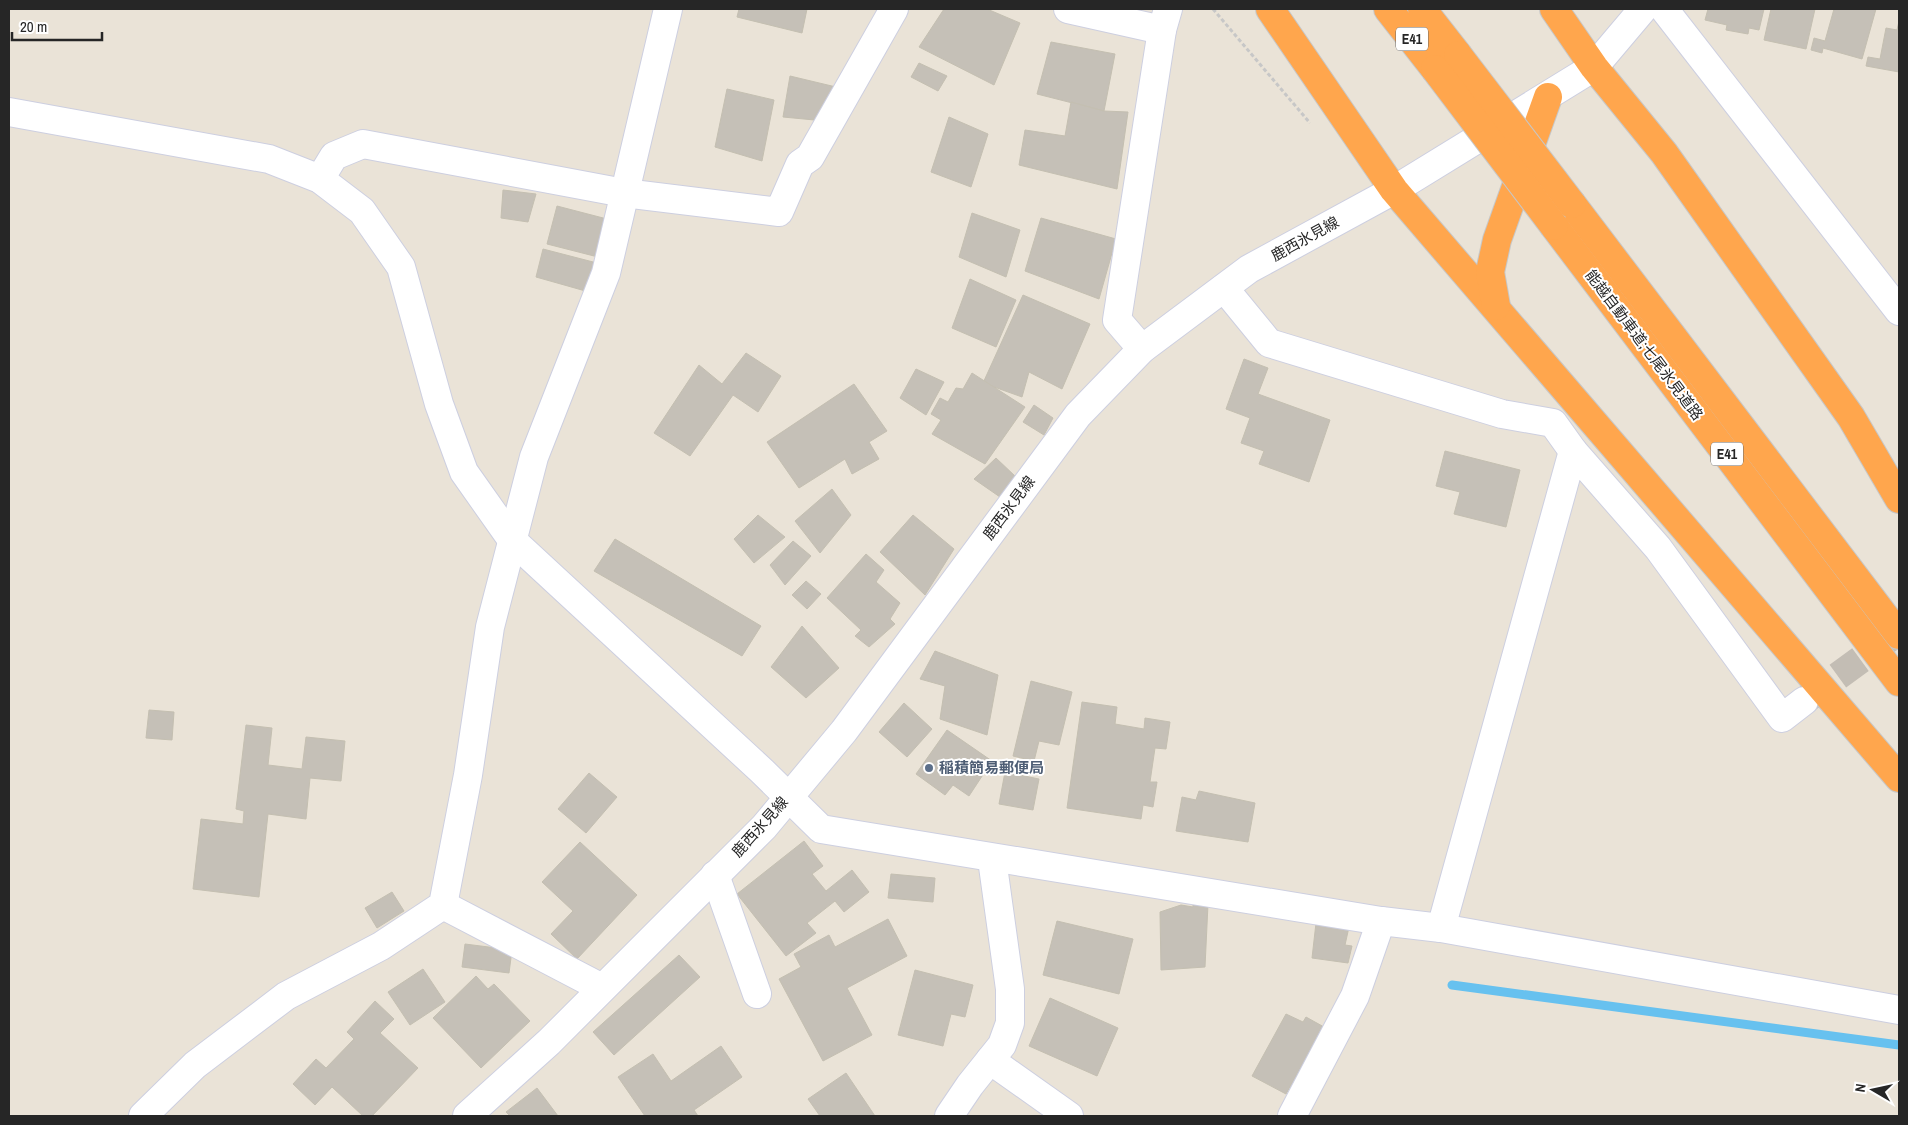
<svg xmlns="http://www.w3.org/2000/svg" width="1908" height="1125" viewBox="0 0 1908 1125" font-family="'Archivo Narrow','Noto Sans JP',sans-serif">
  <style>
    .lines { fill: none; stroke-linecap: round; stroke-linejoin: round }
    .stream { stroke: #67c1ef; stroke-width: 9 }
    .building { fill: #c5c0b7; stroke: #c4bfb1 }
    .street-tunnel { stroke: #c3bdb4; stroke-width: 28; stroke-dasharray: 28 14; stroke-linecap: butt }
    .street-casing { stroke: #cdcfe0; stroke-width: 30 }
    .secondary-casing { stroke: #cdcfe0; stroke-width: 30 }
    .highway-casing { stroke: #c7c7c7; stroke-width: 30 }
    .path { stroke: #c7c7c7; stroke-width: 3; stroke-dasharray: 4 2.5; stroke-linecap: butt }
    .street { stroke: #fff; stroke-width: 28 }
    .secondary { stroke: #fff; stroke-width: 28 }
    .highway { stroke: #ffa64d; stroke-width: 28 }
    .highway-bridge-casing { stroke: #c7c7c7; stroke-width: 30; stroke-linecap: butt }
    .highway-bridge { stroke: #ffa64d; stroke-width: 28 }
    .service-dot { fill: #5c6f8a; stroke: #fff; stroke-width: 2 }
    .labels { text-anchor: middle; stroke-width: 4; stroke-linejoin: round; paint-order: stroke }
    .shield { fill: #fff; stroke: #676767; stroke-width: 1 }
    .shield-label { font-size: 14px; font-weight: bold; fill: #262626 }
    .street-label { font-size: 15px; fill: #262626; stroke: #fff }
    .service-label { font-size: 15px; font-weight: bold; fill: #4e5e75; stroke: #fff; text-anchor: start }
  </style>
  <rect width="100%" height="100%" fill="#eae3d7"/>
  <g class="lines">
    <path class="stream" d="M1452,985l447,60"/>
  </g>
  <g class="building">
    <path d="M739,9h68l-5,24 -65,-16z"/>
    <path d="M944,9h43l33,14 -26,62 -75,-38z"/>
    <path d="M1708,9h56l-5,21 -10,-2 -1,6 -22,-4 1,-5 -22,-5z"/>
    <path d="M1771,9h44l-9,40 -42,-9z"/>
    <path d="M1834,9h42l-14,50 -39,-11 -1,5 -11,-3 3,-12 11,3z"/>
    <path d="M1899,21v51l-33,-6 2,-9 12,2 6,-31 11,2z"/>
    <path d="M1051,42l64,12 -11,57 -67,-17z"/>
    <path d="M919,63l28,13 -9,15 -27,-14z"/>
    <path d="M790,76l46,11 -11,34 -42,-4z"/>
    <path d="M727,89l47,11 -12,61 -47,-14z"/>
    <path d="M1071,102l33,9 24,1 -11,77 -98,-24 6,-35 40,6z"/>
    <path d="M949,117l39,17 -17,53 -40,-15z"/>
    <path d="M503,190l33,4 -8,28 -27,-4z"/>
    <path d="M557,206l50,13 -9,38 -51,-13z"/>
    <path d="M972,213l48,17 -14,47 -47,-20z"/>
    <path d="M1041,218l75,21 -17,60 -74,-28z"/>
    <path d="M543,249l54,14 -8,29 -53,-15z"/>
    <path d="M970,279l46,21 -20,47 -44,-19z"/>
    <path d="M1023,295l67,29 -28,65 -33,-17 -7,25 -39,-14z"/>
    <path d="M746,353l35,23 -23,36 -25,-17 -43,61 -36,-23 45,-68 23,19z"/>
    <path d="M1244,359l24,9 -10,26 72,26 -21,62 -50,-18 5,-13 -23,-8 9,-25 -24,-9z"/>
    <path d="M916,369l28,13 -18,33 -26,-17z"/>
    <path d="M972,373l53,34 -40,57 -53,-30 9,-14 -10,-6 9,-16 8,4 8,-14 7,1z"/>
    <path d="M854,384l33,47 -18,11 10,17 -27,15 -7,-15 -46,29 -32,-46z"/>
    <path d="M1034,405l19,13 -9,17 -21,-13z"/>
    <path d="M1445,451l75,19 -14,57 -52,-13 6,-22 -24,-6z"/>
    <path d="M996,458l20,19 -16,20 -26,-18z"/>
    <path d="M832,489l19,26 -31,38 -25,-32z"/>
    <path d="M758,515l27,22 -31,26 -20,-24z"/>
    <path d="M913,515l41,34 -29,46 -45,-43z"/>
    <path d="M615,539l146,87 -19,30 -148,-85z"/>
    <path d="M793,541l18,15 -26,29 -15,-20z"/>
    <path d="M866,554l18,16 -8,12 24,21 -10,16 5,5 -26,23 -14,-11 6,-6 -34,-32z"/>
    <path d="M806,581l15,13 -14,15 -15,-14z"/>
    <path d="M802,626l37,42 -33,30 -35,-31z"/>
    <path d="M935,651l63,24 -11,60 -47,-16 5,-33 -25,-7z"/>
    <path d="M1031,681l41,11 -13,53 -20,-4 -5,20 -21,-5z"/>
    <path d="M1082,702l35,5 -2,17 29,5 1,-11 25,4 -4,27 -11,-1 -5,34h7l-4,25 -10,-2 -2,14 -74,-11z"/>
    <path d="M904,703l28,26 -25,28 -28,-25z"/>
    <path d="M149,710l25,2 -2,28 -26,-2z"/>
    <path d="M246,725l26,3 -4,37 34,4 4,-32 39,4 -4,40 -31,-3 -4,41 -38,-5 -9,83 -66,-8 8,-70 42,5 1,-13 -8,-2z"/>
    <path d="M947,730l45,31 -23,35 -16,-11 -8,10 -29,-21z"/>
    <path d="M1005,772l34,7 -6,31 -34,-6z"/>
    <path d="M589,773l28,24 -31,36 -28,-24z"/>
    <path d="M1199,791l56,12 -7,39 -72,-11 6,-34 14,3z"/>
    <path d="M804,841l19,25 -11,8 14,17 26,-21 17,22 -25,20 -9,-11 -28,22 9,10 -30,23 -49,-62z"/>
    <path d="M580,842l57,53 -60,64 -26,-25 22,-23 -31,-29z"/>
    <path d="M891,874l44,4 -2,24 -45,-4z"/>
    <path d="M392,892l12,19 -27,17 -12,-20z"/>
    <path d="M1193,901l15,3 -3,63 -44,3 -1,-58 21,-7 12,2z"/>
    <path d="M888,919l19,37 -60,32 25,47 -49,26 -44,-82 22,-12 -7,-13 35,-19 6,12z"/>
    <path d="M1057,921l76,18 -14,55 -76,-19z"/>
    <path d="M1316,923l33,4 -4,18 7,1 -4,17 -36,-5z"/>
    <path d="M465,944l47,6 -3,23 -47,-6z"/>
    <path d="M679,955l21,22 -86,78 -21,-23z"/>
    <path d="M423,969l22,33 -35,23 -22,-33z"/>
    <path d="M915,970l58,15 -8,32 -14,-3 -8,32 -45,-11z"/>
    <path d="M476,976l12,13 6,-5 36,37 -49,47 -48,-50z"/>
    <path d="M1050,998l68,30 -21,48 -68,-30z"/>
    <path d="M375,1001l19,18 -14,14 38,35 -46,48h-9l-31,-29 -17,18 -22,-21 23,-25 10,9 28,-29 -7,-7z"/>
    <path d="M1286,1014l17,8 3,-5 18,10 -38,67 -34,-18z"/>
    <path d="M721,1046l21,31 -48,33 4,6h-53l-27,-39 35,-23 18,27z"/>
    <path d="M846,1073l29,43h-55l-12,-17z"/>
    <path d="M537,1088l21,28h-48l-4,-4z"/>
  </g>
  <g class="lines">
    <path class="street-tunnel" d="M1804,701l90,-66"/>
    <g class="street-casing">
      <g id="street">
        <path d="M1068,9l94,21"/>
        <path d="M1664,9l235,302"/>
        <path d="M320,179l14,-23 29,-12 261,49 155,19 21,-48 10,-7 84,-148"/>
        <path d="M1224,288l45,55 233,71 51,9 20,28"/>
        <path d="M1142,349l-25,-29 45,-290 6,-21"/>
        <path d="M715,875l42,119"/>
        <path d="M443,905l159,83"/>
        <path d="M1441,928l132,-477 85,97 124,170 22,-17"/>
        <path d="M990,1060l79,56"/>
        <path d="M143,1116l52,-51 91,-69 95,-50 62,-41 25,-130 22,-148 44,-170 72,-184 62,-264"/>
        <path d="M949,1116l21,-31 32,-40 8,-22v-34l-18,-130"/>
        <path d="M1292,1116l63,-120 26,-75"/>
      </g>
    </g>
    <g class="secondary-casing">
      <g id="secondary">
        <path d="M9,112l260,47 51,20 42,32 39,56 38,137 25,68 48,68 250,231 59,58 560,92 60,7 458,82"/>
        <path d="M467,1116l82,-74 215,-215 80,-96 234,-316 64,-66 107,-80 145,-79 200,-123 49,-58"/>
      </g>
    </g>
    <g class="highway-casing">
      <g id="highway">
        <path d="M1270,9l124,181 505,588"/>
        <path d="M1388,9l47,60"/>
        <path d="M1422,9l36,46"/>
        <path d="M1554,9l40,58 70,86 187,264 48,82"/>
        <path d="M1572,204l327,431"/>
        <path d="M1554,226l345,456"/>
        <path d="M1496,306l-6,-34 7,-32 51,-143"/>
      </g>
    </g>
    <path class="path" d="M1213,9l97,114"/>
    <use href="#street" class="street"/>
    <use href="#secondary" class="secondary"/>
    <use href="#highway" class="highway"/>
    <g class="highway-bridge-casing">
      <g id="highway-bridge">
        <path d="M1458,55l114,149"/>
        <path d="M1435,69l119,157"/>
      </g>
    </g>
    <use href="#highway-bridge" class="highway-bridge"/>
  </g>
  <circle class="service-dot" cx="929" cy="768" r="5"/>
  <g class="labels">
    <g class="shield">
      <rect x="1396" y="27.5" width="32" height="23" rx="4"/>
      <rect x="1711" y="442.5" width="32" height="23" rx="4"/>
    </g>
    <g class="shield-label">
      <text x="1412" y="44">E41</text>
      <text x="1727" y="459">E41</text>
    </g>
    <g class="street-label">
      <text transform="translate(1305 239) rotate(-29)" y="5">鹿西氷見線</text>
      <text transform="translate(1644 345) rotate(53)" y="5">能越自動車道;七尾氷見道路</text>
      <text transform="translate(1009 508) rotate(-53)" y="5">鹿西氷見線</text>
      <text transform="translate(760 827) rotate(-48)" y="5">鹿西氷見線</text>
    </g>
    <g class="service-label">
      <text x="939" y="773">稲積簡易郵便局</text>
    </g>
  </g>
  <rect width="1908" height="1125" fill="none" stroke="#262626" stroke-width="20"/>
  <g transform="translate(1873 1090) rotate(279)" stroke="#ffffff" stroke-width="4" paint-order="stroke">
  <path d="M0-4L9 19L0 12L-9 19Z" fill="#262626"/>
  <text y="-8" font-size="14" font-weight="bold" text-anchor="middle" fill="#262626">N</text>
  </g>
  <path d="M12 32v8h90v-8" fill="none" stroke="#262626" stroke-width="2.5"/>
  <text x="20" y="32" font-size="15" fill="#262626" stroke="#ffffff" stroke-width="4" paint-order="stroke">20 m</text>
</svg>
